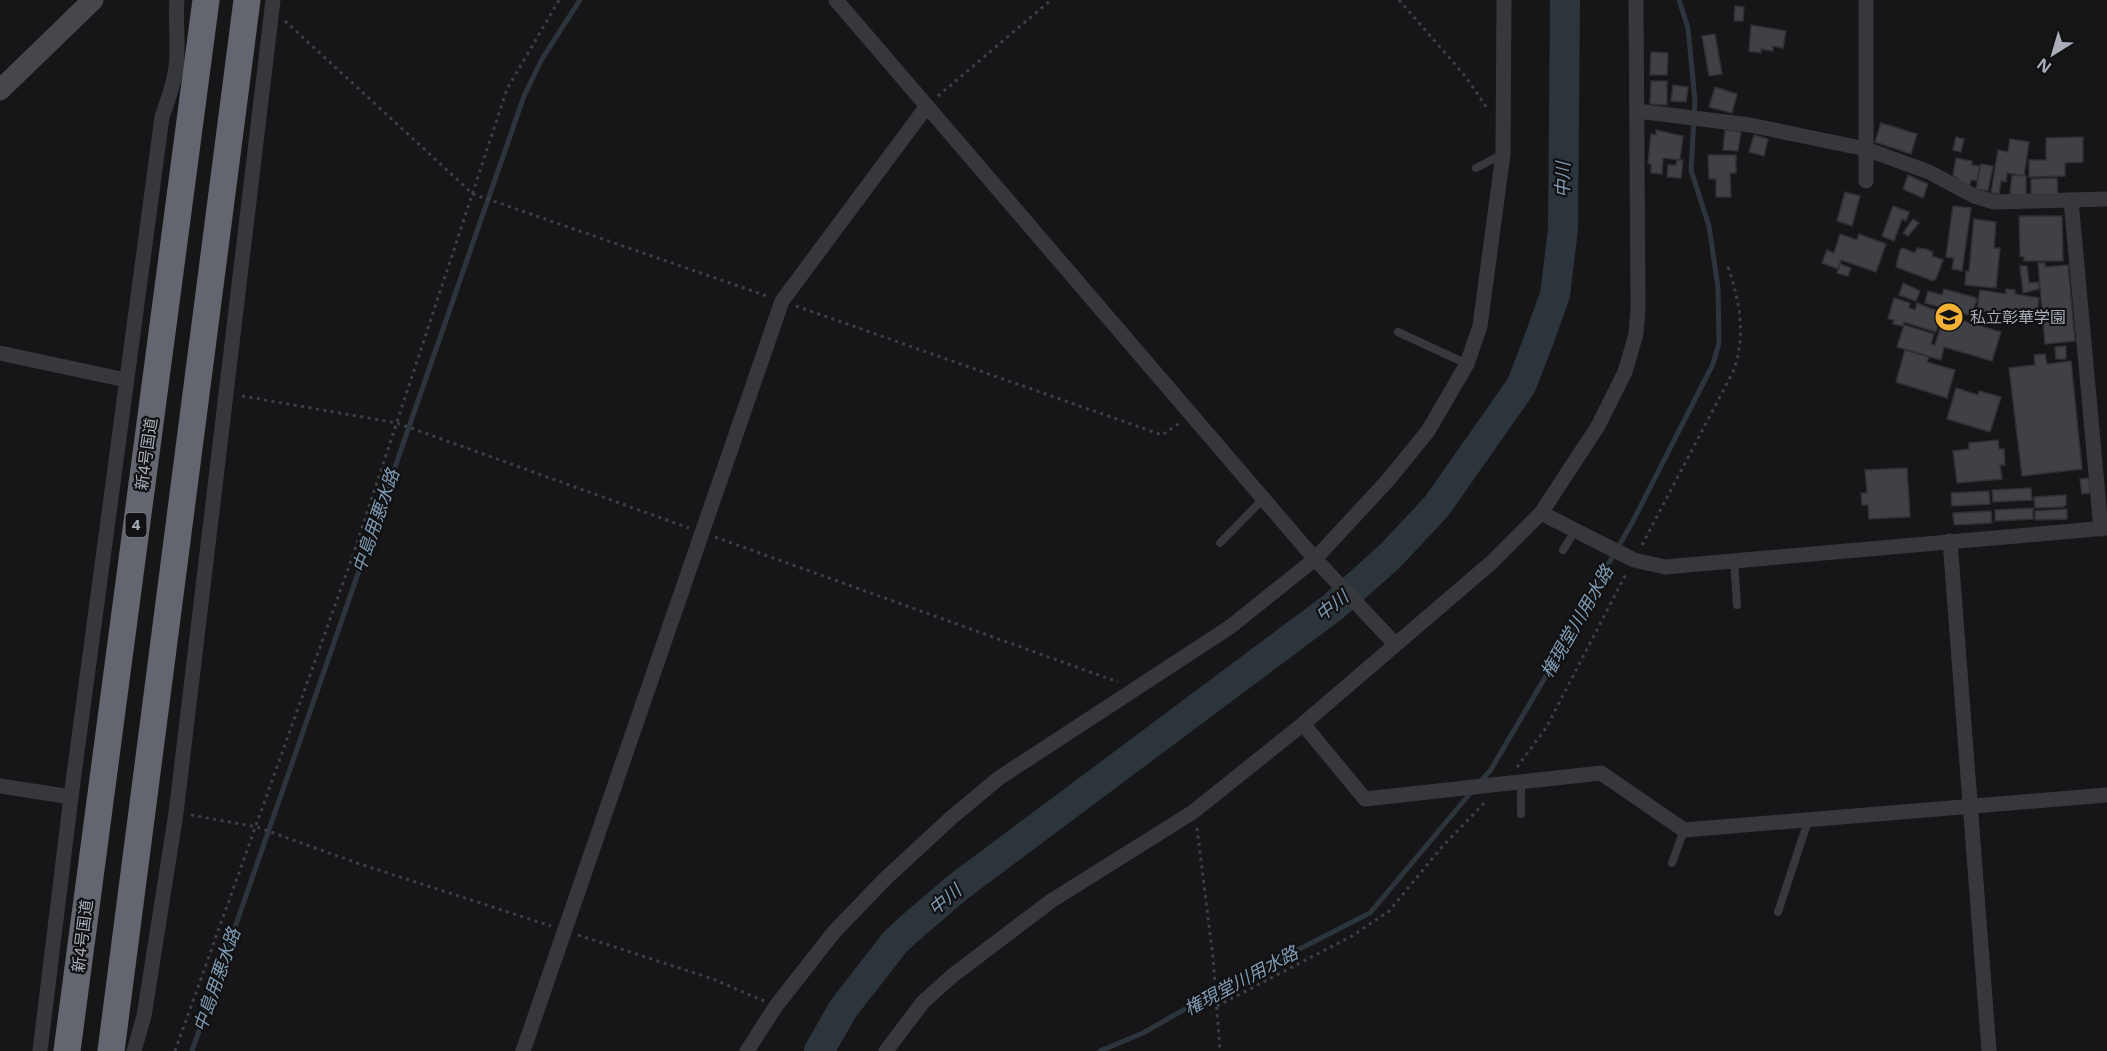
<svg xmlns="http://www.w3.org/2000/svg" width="2107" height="1051" viewBox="0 0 2107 1051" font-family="'Noto Sans','Noto Sans JP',sans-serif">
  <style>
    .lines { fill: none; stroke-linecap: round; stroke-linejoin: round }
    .stream { stroke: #2c353c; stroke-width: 5 }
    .river { stroke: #2c353c; stroke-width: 30 }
    .building { fill: #404145; stroke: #303034; stroke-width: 1.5 }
    .path { stroke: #3d3f44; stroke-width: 3; stroke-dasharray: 3 4.5; stroke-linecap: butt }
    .lane { stroke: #37383d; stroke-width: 8 }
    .street { stroke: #37383d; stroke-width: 15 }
    .secondary { stroke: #45474d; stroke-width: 21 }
    .highway { stroke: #63666e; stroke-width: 27 }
    .labels { text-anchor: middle; stroke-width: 4.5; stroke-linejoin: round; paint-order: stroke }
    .shield { fill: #111113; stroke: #7b7e86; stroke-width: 1.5 }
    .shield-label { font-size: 15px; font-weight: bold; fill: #a8adb8 }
    .poi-label { font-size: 16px; fill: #a8adb8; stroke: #111113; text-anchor: start }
    .street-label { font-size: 16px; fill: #a8adb8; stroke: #111113 }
    .water-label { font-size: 18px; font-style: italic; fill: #7f9bb3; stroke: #111113 }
  </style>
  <rect width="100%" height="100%" fill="#161618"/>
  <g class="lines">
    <g class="stream">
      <path d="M1479,783l11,-12 106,-180 -1,-4 37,-64 81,-159 6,-21 -1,-55 -9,-62 -18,-56 4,-69 -7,-73 -9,-28"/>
      <path d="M192,1051l332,-955 18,-37 38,-59"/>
      <path d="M1100,1051l43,-18 72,-41 155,-79 103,-123"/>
    </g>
    <path class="river" d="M819,1051l24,-42 52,-67 14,-13 49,-42 375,-280 57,-51 46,-49 85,-121 17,-44 17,-47 8,-66 2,-229"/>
  </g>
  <g class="building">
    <path d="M1735,6l9,1 -1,14h-9z"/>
    <path d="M1751,25l35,6 -3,17 -10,-2v5l-12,-2v4l-12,-2z"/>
    <path d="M1715,34l7,40 -13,2 -7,-40z"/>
    <path d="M1651,52l17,1 -1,22h-17z"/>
    <path d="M1651,81h16v24l-17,-1z"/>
    <path d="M1673,85l15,2 -2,15 -15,-1z"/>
    <path d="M1715,87l22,7 -5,19 -23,-6z"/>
    <path d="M1881,123l36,11 -6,20 -36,-12z"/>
    <path d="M1656,130l27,6 -3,24 -17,-2 -1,16 -11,-1v-9h-3l3,-30 5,1z"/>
    <path d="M1725,130l16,2 -3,19 -15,-1z"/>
    <path d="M1754,135l14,4 -4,17 -15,-4z"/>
    <path d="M1956,137l8,2 -3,13 -8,-2z"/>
    <path d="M2083,137v25l-18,1v13l-36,1v-17h17v-22z"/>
    <path d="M2010,139l19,3 -5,34 -17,-3 -1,9 -5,-1 -2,13 -8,-1 7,-43 10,2z"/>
    <path d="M1708,155h28v18h-6l1,24h-15v-18h-7z"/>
    <path d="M1956,158l16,3v4l8,1 -3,15 -6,-1 -1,5 -5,-1 -12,-9z"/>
    <path d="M1677,160h6l-2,18 -14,-1 1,-12h8z"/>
    <path d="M1981,164l12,2 -5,25 -12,-2z"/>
    <path d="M1908,175l20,9 -5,14 -20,-9z"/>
    <path d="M2012,175l14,1v20l-16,-2z"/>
    <path d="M2057,178l1,17h-27v-16z"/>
    <path d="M1845,192l15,4 -8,30 -15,-5z"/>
    <path d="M1893,206l16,6 -3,9 -4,-2 -8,22 -12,-5z"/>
    <path d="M1953,206l18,2 -9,63 -10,-2 2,-11 -8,-1z"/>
    <path d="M2019,216h43l1,45h-39v-4l-4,-1z"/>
    <path d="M1913,219l6,4 -11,13 -5,-3z"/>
    <path d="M1974,219l22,3 -2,26h6l-4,40 -31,-3 1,-14h3z"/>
    <path d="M1840,234l17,6 2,-6 27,10 -10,28 -35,-12 -3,9 -16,-6 5,-13 7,3z"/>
    <path d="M1903,248l12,5 2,-5 9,1 7,3 -1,4 11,4 -7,19 -3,2 -37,-14 4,-17z"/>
    <path d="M2038,263h7v4l23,-2 7,76 -30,3z"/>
    <path d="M1840,264l11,4 -3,8 -11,-3z"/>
    <path d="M2020,266h7l2,17 10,-1v7l-16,4z"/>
    <path d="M1903,283l17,8 -4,10 -17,-6z"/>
    <path d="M1944,289l33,9 -5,18 -47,-13 3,-12 14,4z"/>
    <path d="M2006,289l9,1v4l24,4 -2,19 -22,-3v3l-38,-7 3,-20 26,4z"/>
    <path d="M1894,298l16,5 -1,5 6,2 2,-7 21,8 -1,4 4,2 -5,15 -32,-10 -1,4 -10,-2 1,-4 -6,-1z"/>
    <path d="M1944,315l57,17 -9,29 -48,-14 -3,13 -44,-13 7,-22 30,9 -3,10 4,1z"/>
    <path d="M2066,346v13h-10l-1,-12z"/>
    <path d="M1905,350l24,7 -2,5 28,8 -8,28 -51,-16z"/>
    <path d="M2045,354l2,10 24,-3 11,108 -60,7 -13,-108 26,-3 -1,-10z"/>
    <path d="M1956,388l22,7 1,-4 22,6 -11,35 -43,-13z"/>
    <path d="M1998,440l1,9h5l1,16h-5l2,14 -45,4 -4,-32 16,-2v-6z"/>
    <path d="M1907,468l3,49 -41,2 -1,-14h-6l-1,-12h6l-2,-23z"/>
    <path d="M2089,478l1,15 -8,1 -2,-15z"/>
    <path d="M2031,488l1,12 -39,2 -1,-12z"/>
    <path d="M1989,491l1,13 -38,2 -1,-13z"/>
    <path d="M2066,495v10l-3,2 -28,1 -1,-11z"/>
    <path d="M2033,508v11l-38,2v-11z"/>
    <path d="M2067,509v10l-32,1v-9z"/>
    <path d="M1991,511l1,12 -38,2 -1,-12z"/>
  </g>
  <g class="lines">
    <g class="path">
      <path d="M1399,0l67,77 21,31"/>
      <path d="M285,21l188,173 294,102"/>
      <path d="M938,96l113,-96"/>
      <path d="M796,306l366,129 18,-12"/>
      <path d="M242,396l155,27 292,105"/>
      <path d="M715,537l403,145"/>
      <path d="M1642,545l92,-175c12,-37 6,-67 -6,-103"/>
      <path d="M1517,767l29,-39 81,-156"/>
      <path d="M191,815l66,12 100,36 194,63"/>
      <path d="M1197,828l16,130 7,93"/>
      <path d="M578,935l135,44 51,22"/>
      <path d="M1217,1006l135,-70 37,-25 53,-64 44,-46"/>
      <path d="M175,1051l177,-493 155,-469 52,-89"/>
    </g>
    <g class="lane">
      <path d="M1476,168l27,-14"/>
      <path d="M1398,332l69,32"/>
      <path d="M1220,543l43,-44"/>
      <path d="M1563,550l12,-19"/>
      <path d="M1734,561l3,44"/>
      <path d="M1521,814v-32"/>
      <path d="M1672,863l12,-33"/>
      <path d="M1778,912l30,-91"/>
    </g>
    <g class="street">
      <path d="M836,0l479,559 80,85"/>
      <path d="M1866,0v181"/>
      <path d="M1637,111l113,14 116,24 63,23 45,24 20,6 113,-3"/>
      <path d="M2071,200l30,329"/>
      <path d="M0,353l126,27"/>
      <path d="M1541,513l93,47 31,7 442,-39"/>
      <path d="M1950,541l39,510"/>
      <path d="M1303,724l62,75 236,-26 83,57 423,-35"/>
      <path d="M0,786l71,11"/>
      <path d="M40,1051l31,-254 91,-680c6,-17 12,-33 14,-50 3,-23 -1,-45 1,-67"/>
      <path d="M134,1051l10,-35 32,-203 97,-813"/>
      <path d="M523,1051l259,-750 145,-195"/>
      <path d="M747,1051l29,-45 58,-74 52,-54 65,-60 48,-40 231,-151 85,-68 74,-80 39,-48 39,-67 13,-38 23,-172 1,-154"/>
      <path d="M886,1051l37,-49 29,-26 99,-75 142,-89 110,-88 189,-162 49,-49 57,-87 27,-54 11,-38 2,-26 -2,-308"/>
    </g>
    <path class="secondary" d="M0,90l93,-90"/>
    <g class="highway">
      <path d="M67,1051l139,-1051"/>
      <path d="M111,1051l136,-1051"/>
    </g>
  </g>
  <defs>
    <g id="school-disc" transform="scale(1.5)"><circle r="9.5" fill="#f2b134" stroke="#111113"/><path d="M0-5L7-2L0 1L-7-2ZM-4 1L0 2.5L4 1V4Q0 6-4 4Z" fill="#111"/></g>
  </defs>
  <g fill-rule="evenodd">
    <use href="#school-disc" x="1949" y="317"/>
  </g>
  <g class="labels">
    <rect class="shield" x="125.5" y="513" width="21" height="24" rx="4.5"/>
    <g class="shield-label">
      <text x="136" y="530">4</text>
    </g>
    <g class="poi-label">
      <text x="1970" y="323">私立彰華学園</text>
    </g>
    <g class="street-label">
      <text transform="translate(146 454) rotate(-82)" y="6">新4号国道</text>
      <text transform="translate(82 936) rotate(-83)" y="6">新4号国道</text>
    </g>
    <g class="water-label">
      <text transform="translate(1563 180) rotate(-89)" y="6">中川</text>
      <text transform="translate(376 521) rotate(-71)" y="6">中島用悪水路</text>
      <text transform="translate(1332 606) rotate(-39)" y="6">中川</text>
      <text transform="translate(1577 622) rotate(-60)" y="6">権現堂川用水路</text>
      <text transform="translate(945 900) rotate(-40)" y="6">中川</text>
      <text transform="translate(217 980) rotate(-71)" y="6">中島用悪水路</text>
      <text transform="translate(1241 981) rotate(-28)" y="6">権現堂川用水路</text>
    </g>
  </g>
  <g transform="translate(2053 54) rotate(217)" stroke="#111113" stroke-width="4.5" paint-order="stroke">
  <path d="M0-4.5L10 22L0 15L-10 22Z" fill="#a8adb8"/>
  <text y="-9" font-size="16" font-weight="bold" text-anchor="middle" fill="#a8adb8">N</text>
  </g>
</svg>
